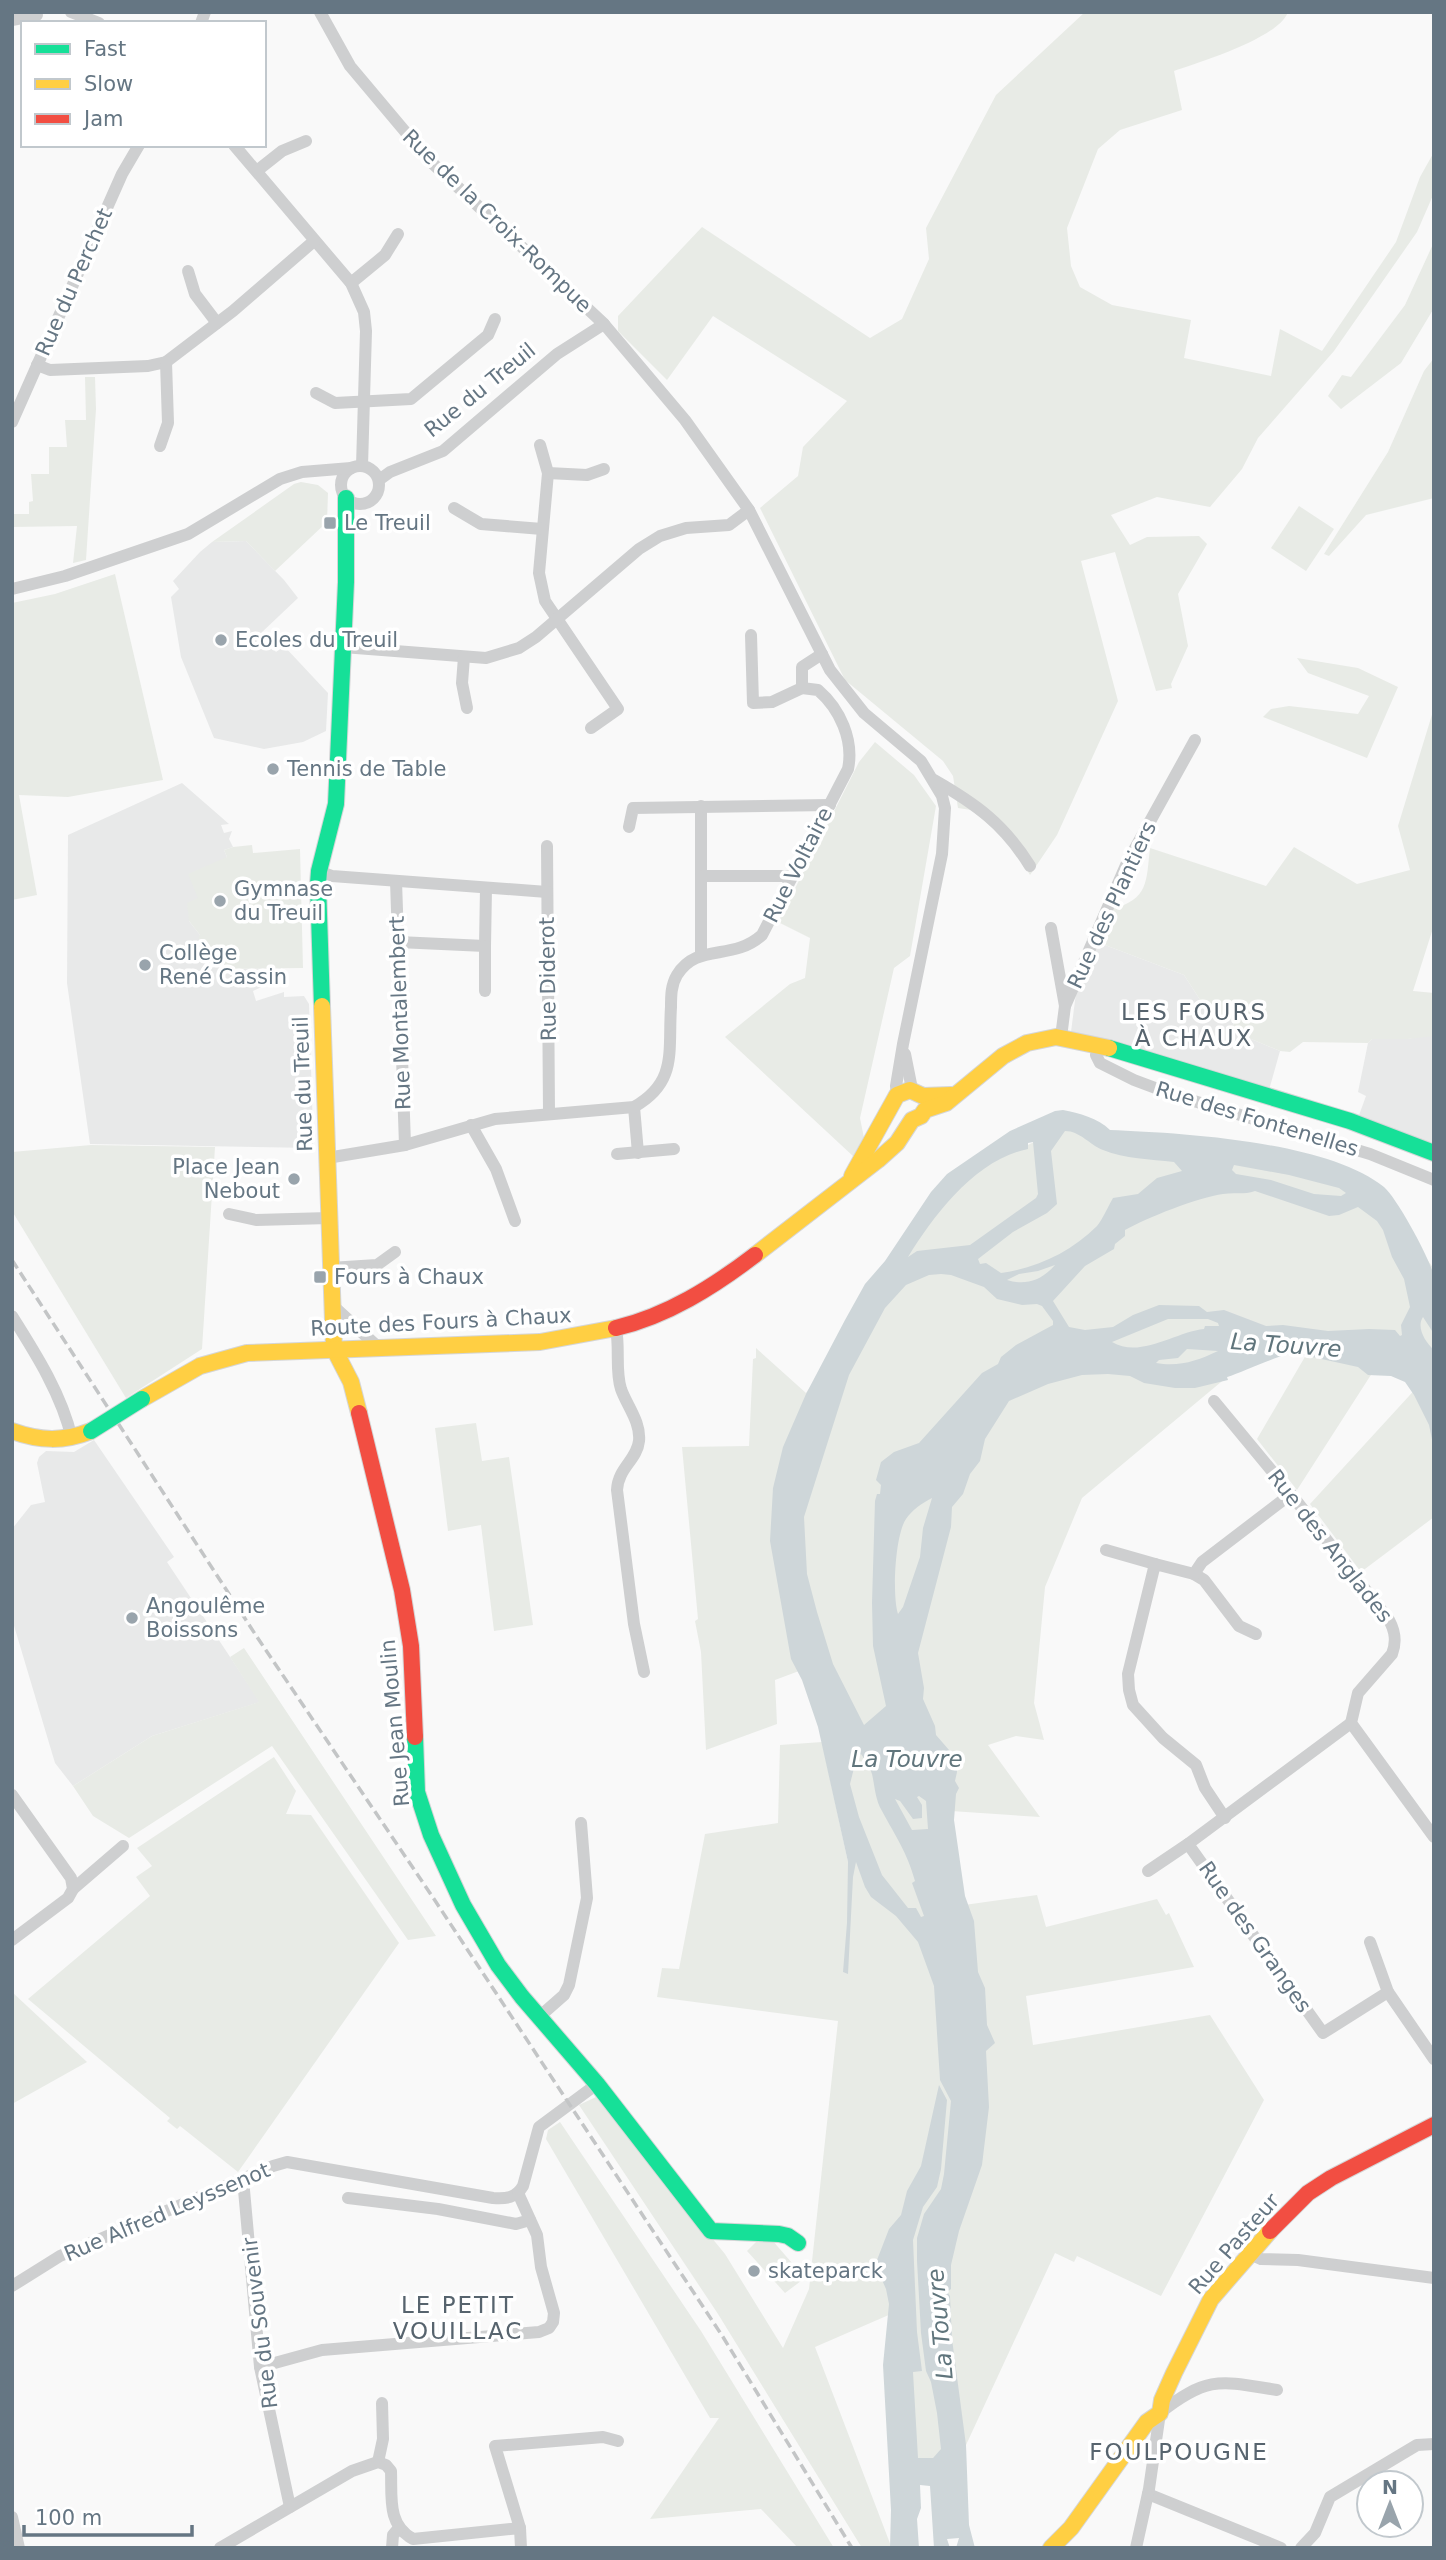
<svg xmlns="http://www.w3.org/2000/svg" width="1446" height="2560" viewBox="0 0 1446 2560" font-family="'DejaVu Sans',sans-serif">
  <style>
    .built { fill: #e8e9e9 }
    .green { fill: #e8ebe6 }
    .water { fill: #ced6d9; fill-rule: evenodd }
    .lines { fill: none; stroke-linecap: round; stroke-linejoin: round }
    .fast-casing { stroke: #d5d6d7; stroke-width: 18 }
    .slow-casing { stroke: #d5d6d7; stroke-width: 18 }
    .jam-casing { stroke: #d5d6d7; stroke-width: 18 }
    .street { stroke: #cecfd0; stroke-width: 12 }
    .fast { stroke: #16e098; stroke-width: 16 }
    .slow { stroke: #ffcf43; stroke-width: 16 }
    .jam { stroke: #f24e42; stroke-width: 16 }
    .rail { stroke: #c3c5c6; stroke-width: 3.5; stroke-dasharray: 10 5; stroke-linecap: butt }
    .fast-bridge-casing { stroke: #d5d6d7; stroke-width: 18; stroke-linecap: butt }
    .fast-bridge { stroke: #16e098; stroke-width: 16 }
    .poi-dot { fill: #99a4ac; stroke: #fff; stroke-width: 2.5 }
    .labels { text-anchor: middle; stroke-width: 7; stroke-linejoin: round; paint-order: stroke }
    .street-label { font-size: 21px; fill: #657683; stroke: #fff }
    .poi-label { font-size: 21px; fill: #657683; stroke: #fff; text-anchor: start }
    .neighbourhood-label { font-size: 23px; letter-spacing: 2px; fill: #57646e; stroke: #fff }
    .water-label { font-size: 23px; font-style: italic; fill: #60757c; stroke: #fff }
  </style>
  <rect width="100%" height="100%" fill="#f9f9f9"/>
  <g class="built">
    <path d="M246,541l38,39 14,18 -38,36 16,18 8,-6 44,47 -2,38 -23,11 -39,7 -50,-11 -33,-81 -10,-60 8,-8 -6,-8 27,-29 12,-10z"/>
    <path d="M182,783l47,41 -8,1 3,8 8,-2 -3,8 4,8 -9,3 3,7 -28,41 -10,23 11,14 -1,3 16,12 8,19 58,-1 1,14 -16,3 -13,6 3,10 28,-9v5l20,-1 5,8 4,128h-6l-1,6 1,4h6v6l-223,-4 -23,-161 1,-148z"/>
    <path d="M1097,942l87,33 22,34 28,12 -2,10 48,20 -11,39 -198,-58 6,-47z"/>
    <path d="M1425,1035l9,1v111l-76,-29 8,-22 -8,-4 10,-49 4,-4h36z"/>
    <path d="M94,1440l80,117 -7,5 93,140 -108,34 -79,50 -18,-23 -43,-144v-90l19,-24 14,-3 -8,-39 2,-6 7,-6 28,1z"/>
  </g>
  <g class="green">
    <path d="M1085,12h203c-9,26 -88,50 -114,59l8,39 -62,20 -22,19 -31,79 4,38 9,21 32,18 79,15 -7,38 87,18 9,-47 42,22 74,-109 24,-65 14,-25v41l-17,39 -83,119 -76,87 -16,31 -32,38 -53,-10 -46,18 19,30 17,-8 52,-1 8,8 -29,50 10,52 -17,38 1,4 -16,3 -41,-139 -34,9 37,140 -61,134 -27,40 -21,-34 -38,-31 -13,-2 -5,-32 -10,-15 -98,-81 -85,-172 38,-32 5,-29 44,-46 -134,-85 -46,64 -49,-49v-15l84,-89 168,111 32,-19 27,-60 -3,-31 70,-133z"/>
    <path d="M1434,242v66l-33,55 -60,46 -13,-13 14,-21 9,2 54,-72z"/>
    <path d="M1434,358v140l-68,17 -37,41 -5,-2 64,-102 36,-81z"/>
    <path d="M85,377h10l1,32 -10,151 -13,3 4,-37 -65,1v-13h17v-12l4,-1 -2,-27h18v-27h18l-2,-27h21z"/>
    <path d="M301,482l17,3 10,8 -1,29 -52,49 -29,-30 -34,1 82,-58z"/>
    <path d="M1299,506l35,23 -28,42 -35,-23z"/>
    <path d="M115,574l48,206 -95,17 -49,-2 18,100 -25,5v-297l43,-9z"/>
    <path d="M1297,658l61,10 40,19 -31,71 -104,-41 8,-8 18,-3 69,8 11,-18 -61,-23z"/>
    <path d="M1434,708v217l-21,66 21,2v43l-26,3h-36l-4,4 -65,-1 -13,10 -10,-1 -48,-20 2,-10 -28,-12 -22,-34 -87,-33 15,-33c37,-10 34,-27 38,-61l116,38 28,-39 63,37 53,-14 -12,-44z"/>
    <path d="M875,742l39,33 22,31 -26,150 -16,12 -34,150 4,20 -10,19 -129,-120 65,-53 15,-6 5,-40 -32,-16 81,-160z"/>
    <path d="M252,845l1,8 47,-4 3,119 -80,1 -8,-19 -17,-12 2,-3 -11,-14 -2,-18 11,-5 -10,-24 39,-17 -3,-7 9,-3z"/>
    <path d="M1067,1126l155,21 161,51 51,71v248l-73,55 -51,-68 110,-120 -44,-17 -79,123 -40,-51 49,-84 -22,-4 -57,26 -145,121 -37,89 -11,116 10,37 -28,-4 -28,9 52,72 -89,-6 13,94 73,-10 9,32 111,-28 9,16 3,-2 25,54 -168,29 7,49 177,-30 54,85 -103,196 -84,-40 -3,6 -19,-9 -89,192 -58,23 -17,-154 -76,33 76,199 -29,2 -144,-234 -139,-209 17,-8 129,157 58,94 26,-59 29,-268 -181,-24 5,-29 17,1 26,-135 73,-11 2,-78 42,-3 26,120v52l6,-59 -47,-187 -32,12 2,44 -71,26 -5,-98 -6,-31 3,-2 -16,-172 67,-1 4,-87 3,-1v-10l50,45 125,-184 35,-34z"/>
    <path d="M91,1145l124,2 -13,202 -76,49 -114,-187v-59z"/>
    <path d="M476,1423l6,38 27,-4 24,168 -39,6 -13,-106 -33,6 -13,-103z"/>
    <path d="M244,1648l192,288 -28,4 -136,-194 -143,92 -36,-22 -20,-30 79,-50 107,-34 -29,-45z"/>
    <path d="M274,1757l22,34 -10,23 25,1 88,128 -161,229 -58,-46 -3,3 -10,-8 3,-3 -142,-119 122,-103 -14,-19 16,-11 -15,-18z"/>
    <path d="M12,1992l75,70 -75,42z"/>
    <path d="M560,2122l141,209 133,217h-36l-37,-39 -111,10 69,-101h-9l-164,-279 2,-9z"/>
    <path d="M758,2240h14l33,38 -20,15 -38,-42z"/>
  </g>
  <path class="water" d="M1063,1110c16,3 35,8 47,20 72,3 217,11 274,57 13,11 46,72 50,89 3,16 0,41 0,58l-11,-17c-7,10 2,25 11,33v99l-5,-24 -15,-30 -9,-13 -14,-6 -23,-1 -10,-8 -64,-14c-13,1 -51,19 -67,24l1,3 -33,8h-20l-31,-5 -14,-7 -22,-2 -26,1 -34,9 -39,17 -24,38 -5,22 -10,13 -7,20 -11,13 -1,20 -33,126 6,35 -1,11 12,27 1,9 20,23 1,14 -2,9 4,7 -3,6 -2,26 11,76 9,25 4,51 7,16 2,37 8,18 -9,8 3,56 -7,58 -23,66 -8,34v24l-4,3 3,4 2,43 14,106 3,80 6,23h-19l3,-10 -12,1 3,9h-16l-4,-62 -10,-1 1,23 -4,11 2,29h-29l1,-38 -8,-145 6,-61 -3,-15 -7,-16 -2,-13 12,-31 12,-14 6,-24 14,-25 18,-81 8,15 -6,69 -4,18 -14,20 -10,33 4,92 5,39 -9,1 5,86h15l8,-9 -4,-36 -6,-31 -5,-11 -5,-38 -4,-72v-23l7,-24 17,-25 3,-15 7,-73 -11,-21 -6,-94 -16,-44 -22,-26 -25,-19 -6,-10 -9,-25 -3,15 -5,97 -5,-2 4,-49 1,-61 -30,-135 -16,-47 -11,-21 -21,-118 3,-53 10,-41 23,-53 39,-74 20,-36 20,-23 46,-69 16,-18 63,-43 45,-20zM1065,1131c15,0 25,14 38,19 22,9 47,9 71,12l8,9 -25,7 -19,16 -25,4c-4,7 -12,24 -16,28 -26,26 -60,42 -96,47l-15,-10 -6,1 -2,-5 35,-27 34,-19 10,-9 -6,-53zM1033,1142l5,52 -2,4 -66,47 -53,6 -9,6c26,-42 68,-98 120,-108v-6zM1234,1165l55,10 50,13 7,5 -5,3 -27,-2 -43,-14 -35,-6 -4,-4zM1255,1191l74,25 10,-1 19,-8 19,14 6,9 9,27 12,22 6,28 -9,18 1,10 -2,1 -5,-6 -26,-1 -41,2 -45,-6 -17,1 -42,-16 -17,2 -8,-6 -40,-1 -26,10 -20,12 -28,3 -16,-3 -16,-26 32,-35 29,-17 1,-5 10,-8v-6c21,-12 74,-33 98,-36 11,-2 21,1 32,-3zM1055,1265c-13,15 -29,21 -48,15l12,-6 19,-3zM941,1274l10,1 33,12 13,12 25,6 15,-1 5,2 11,15v4l-37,20 -15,12 -3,7 -16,9 -63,70 -25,9 -13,10 -5,18 5,5 -1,9h-3l-2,7 -3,102 1,43 13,60 -22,19 -31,-61 -16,-52 -10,-38 -3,-57 45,-142 36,-67 21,-23 23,-10zM1168,1319h40l10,4 1,3h-14l-1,3c-29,3 -64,30 -92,13zM1187,1349l31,2c-21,10 -39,16 -62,12l3,-3 19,-2zM932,1498l-9,30 -3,29 -17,50 -5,7c-6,-18 -3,-79 8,-95 6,-9 16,-16 26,-21zM861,1754c4,6 9,13 11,20 3,13 3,25 10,37 14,26 25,41 33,70l-3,2 12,33 -3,1 -5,-9h-8l-26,-33 -23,-58 -9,-33 4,-16 -2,-10zM919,1796l7,5 2,28 -16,1 -17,-31 5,2 13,18 9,-1v-13l-5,-8z"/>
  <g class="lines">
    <g class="fast-casing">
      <g id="fast">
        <path d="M322,1006l-4,-122 1,-13 17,-67 10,-222v-84"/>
        <path d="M1109,1048l241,73 84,32"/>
        <path d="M415,1737l2,55 14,43 32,70 35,60 24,32 75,87 114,147 68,3 9,2 10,7"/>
      </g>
    </g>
    <g class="slow-casing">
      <g id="slow">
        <path d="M322,1006l12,343 17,33 8,31"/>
        <path d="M852,1176l45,-81 13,-5 13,6 28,-1"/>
        <path d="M755,1255l123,-95 19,-17 15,-23 9,-4 4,-6 21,-7 57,-47 24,-13 29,-6 53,11"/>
        <path d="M142,1399l58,-33 47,-13 293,-11 76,-14"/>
        <path d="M12,1431c28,10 51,11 79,0"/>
        <path d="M1051,2548l20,-20 76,-106 13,-9 2,-13 12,-27 37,-74 59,-68"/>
      </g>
    </g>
    <g class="jam-casing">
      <g id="jam">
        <path d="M616,1328c51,-12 97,-41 139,-73"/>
        <path d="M359,1413l43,177 9,56 4,91"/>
        <path d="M1270,2231l38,-38 23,-15 103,-53"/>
      </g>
    </g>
    <g class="street">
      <path d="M71,12l28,11"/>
      <path d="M320,12l30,54 79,94 175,164 81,96 64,90 81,160 34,43 57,48 21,35 3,12 -3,46 -39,190 -7,42 1,9"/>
      <path d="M12,20l25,-5"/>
      <path d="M201,23l4,-11"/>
      <path d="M234,145l117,138 13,29 2,19 -4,135"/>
      <path d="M258,170l24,-19 24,-10"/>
      <path d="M188,271l7,23 22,29"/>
      <path d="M351,283l34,-28 13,-21"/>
      <path d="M37,365l13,5 98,-4 18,-4 67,-51 81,-70"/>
      <path d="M316,393l19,10 76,-4 77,-64 7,-16"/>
      <path d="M12,422l110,-248 17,-29"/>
      <path d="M540,445l8,28 -9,100 6,28 73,108 -27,19"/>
      <path d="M160,446l8,-23 -2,-61"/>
      <circle cx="360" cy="485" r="19"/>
      <path d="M548,473l39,2 17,-6"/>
      <path d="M379,480l11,-8 53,-21 114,-97 47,-30"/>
      <path d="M454,508l27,16 61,5"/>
      <path d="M12,589l53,-13 123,-42 92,-55 22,-7 49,-4"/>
      <path d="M751,635l2,68 19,-1 30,-14"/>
      <path d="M343,647l143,11 33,-10 17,-11 103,-88 21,-13 26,-8 43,-3 20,-15"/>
      <path d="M464,657l-2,26 5,25"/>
      <path d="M934,780c42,24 70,44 96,86"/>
      <path d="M701,806v70h91"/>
      <path d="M629,827l4,-19 197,-3"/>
      <path d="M547,846l2,266"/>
      <path d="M319,871l13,5 215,16"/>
      <path d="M701,876v79"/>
      <path d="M396,881l9,264"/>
      <path d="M1051,928l14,78"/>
      <path d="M398,942l87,4 1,-58"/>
      <path d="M485,946v45"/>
      <path d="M1061,1037l4,-31 62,-143 68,-123"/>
      <path d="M1098,1045l-2,10 4,8 34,17 40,15 196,59 64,26"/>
      <path d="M905,1054l7,35"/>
      <path d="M634,1107l4,46"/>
      <path d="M471,1125l25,44 19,52"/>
      <path d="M617,1154l57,-5"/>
      <path d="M327,1158l78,-13 90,-26 139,-12c44,-25 34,-56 37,-100 0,-11 0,-22 6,-32 20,-33 55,-13 85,-40l86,-166c6,-29 -8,-60 -30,-79l-16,-2v-21l20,-13"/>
      <path d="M229,1214l27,6 73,-2"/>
      <path d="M330,1268l47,-3 18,-13"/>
      <path d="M331,1304l48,44"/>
      <path d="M12,1316c24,38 50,79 60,123"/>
      <path d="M616,1329c4,19 -1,41 5,60 6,17 20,33 18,52 -2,19 -21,27 -22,49l17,134 10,48"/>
      <path d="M1214,1401l77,93 98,126c6,11 8,21 3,34l-34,39 -7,30 83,114"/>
      <path d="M1106,1550l49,14"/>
      <path d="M1194,1574l10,6 35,46 17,8"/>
      <path d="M1351,1723l-163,121 135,189 65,-41"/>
      <path d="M12,1795l59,83 2,11 -5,9 -56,42"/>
      <path d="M1225,1818l-20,-30 -9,-23 -33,-27 -30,-33 -4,-15 -1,-16 27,-110 39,10 8,-12 89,-68"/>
      <path d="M1148,1871l40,-27"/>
      <path d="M73,1889l50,-43"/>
      <path d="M1370,1942l18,50 46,67"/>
      <path d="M539,2017l25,-22 5,-10 18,-87 -6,-75"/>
      <path d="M243,2179l17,188 30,140"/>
      <path d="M348,2198l90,11 78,15 14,-4"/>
      <path d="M1250,2254l11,5 37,1 136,18"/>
      <path d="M12,2286l48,-30 213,-90 14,-4 206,36c13,1 23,0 30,-12l16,-59 58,-43"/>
      <path d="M260,2367l62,-17 217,-18 10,-4 4,-6 1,-9 -13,-46 -4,-32 -19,-42"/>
      <path d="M378,2462l5,-23 -1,-36"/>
      <path d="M1148,2494l133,54"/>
      <path d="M12,2517l7,31"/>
      <path d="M520,2528l-25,-82 108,-9 15,4"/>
      <path d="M220,2548l132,-77 26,-9 8,3 5,6c1,26 -4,54 22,68l107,-11 1,20"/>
      <path d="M392,2548l1,-13 6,-7"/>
      <path d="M1136,2548l13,-59 11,-76c48,-38 61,-32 117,-23"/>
      <path d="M1301,2548l14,-15 15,-36 87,-52 17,-1"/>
    </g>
    <use href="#fast" class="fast"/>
    <use href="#slow" class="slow"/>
    <use href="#jam" class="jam"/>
    <path class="rail" d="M12,1260l245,377 177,262 289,438 129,211"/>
    <g class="fast-bridge-casing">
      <path id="fast-bridge" d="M91,1431l51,-32"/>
    </g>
    <use href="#fast-bridge" class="fast-bridge"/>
  </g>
  <g class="poi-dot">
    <rect x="323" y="516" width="14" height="14" rx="3.5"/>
    <circle cx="221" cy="640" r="7"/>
    <circle cx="273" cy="769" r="7"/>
    <circle cx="220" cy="901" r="7"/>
    <circle cx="145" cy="965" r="7"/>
    <circle cx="294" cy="1179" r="7"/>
    <rect x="313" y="1270" width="14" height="14" rx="3.5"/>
    <circle cx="132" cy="1618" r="7"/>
    <circle cx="754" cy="2271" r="7"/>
  </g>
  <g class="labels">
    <g class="street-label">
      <text transform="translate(497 221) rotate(44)" y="7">Rue de la Croix-Rompue</text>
      <text transform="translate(74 282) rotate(-66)" y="7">Rue du Perchet</text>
      <text transform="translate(480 390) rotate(-39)" y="7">Rue du Treuil</text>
      <text transform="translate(798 865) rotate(-63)" y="7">Rue Voltaire</text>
      <text transform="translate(1112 905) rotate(-65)" y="7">Rue des Plantiers</text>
      <text transform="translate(548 979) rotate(-91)" y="7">Rue Diderot</text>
      <text transform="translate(400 1013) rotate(-92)" y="7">Rue Montalembert</text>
      <text transform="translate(303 1084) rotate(-92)" y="7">Rue du Treuil</text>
      <text transform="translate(1257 1119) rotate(17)" y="7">Rue des Fontenelles</text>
      <text transform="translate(441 1322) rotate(-3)" y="7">Route des Fours à Chaux</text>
      <text transform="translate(1330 1546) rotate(52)" y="7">Rue des Anglades</text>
      <text transform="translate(395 1723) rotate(-95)" y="7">Rue Jean Moulin</text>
      <text transform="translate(1255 1937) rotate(55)" y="7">Rue des Granges</text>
      <text transform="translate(167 2212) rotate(-23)" y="7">Rue Alfred Leyssenot</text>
      <text transform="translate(1234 2244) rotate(-49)" y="7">Rue Pasteur</text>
      <text transform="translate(260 2323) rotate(-97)" y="7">Rue du Souvenir</text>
    </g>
    <g class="poi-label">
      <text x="344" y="530">Le Treuil</text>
      <text x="235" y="647">Ecoles du Treuil</text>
      <text x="287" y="776">Tennis de Table</text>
      <text x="234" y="896">Gymnase<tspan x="234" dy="24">du Treuil</tspan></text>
      <text x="159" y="960">Collège<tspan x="159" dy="24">René Cassin</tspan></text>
      <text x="280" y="1174" text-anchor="end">Place Jean<tspan x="280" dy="24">Nebout</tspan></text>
      <text x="334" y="1284">Fours à Chaux</text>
      <text x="146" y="1613">Angoulême<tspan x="146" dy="24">Boissons</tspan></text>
      <text x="768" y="2278">skateparck</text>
    </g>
    <g class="neighbourhood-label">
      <text x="1194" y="1020">LES FOURS<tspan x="1194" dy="26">À CHAUX</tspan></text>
      <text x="458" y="2313">LE PETIT<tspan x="458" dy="26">VOUILLAC</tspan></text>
      <text x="1179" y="2460">FOULPOUGNE</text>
    </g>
    <g class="water-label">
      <text transform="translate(1286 1345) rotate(4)" y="8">La Touvre</text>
      <text x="907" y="1767">La Touvre</text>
      <text transform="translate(940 2324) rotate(-95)" y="8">La Touvre</text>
    </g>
  </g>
  <rect width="1446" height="2560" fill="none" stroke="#657683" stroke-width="28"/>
  <rect x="21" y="21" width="245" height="126" fill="#ffffff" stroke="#c1c8cd" stroke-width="2"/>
  <rect x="35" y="44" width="35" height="10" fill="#16e098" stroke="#c1c8cd" stroke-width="2"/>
  <text x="84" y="56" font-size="21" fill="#657683">Fast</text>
  <rect x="35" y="79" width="35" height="10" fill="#ffcf43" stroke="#c1c8cd" stroke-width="2"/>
  <text x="84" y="91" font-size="21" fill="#657683">Slow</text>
  <rect x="35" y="114" width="35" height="10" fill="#f24e42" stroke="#c1c8cd" stroke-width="2"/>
  <text x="84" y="126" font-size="21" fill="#657683">Jam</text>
  <g transform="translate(1390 2504)"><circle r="33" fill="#ffffff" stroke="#c1c8cd" stroke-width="2"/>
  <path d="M0-5L12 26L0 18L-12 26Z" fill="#99a4ac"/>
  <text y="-10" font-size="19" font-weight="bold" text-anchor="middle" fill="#657683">N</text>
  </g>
  <path d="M24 2525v10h168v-10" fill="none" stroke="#657683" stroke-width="3.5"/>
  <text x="35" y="2525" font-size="21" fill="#657683" stroke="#ffffff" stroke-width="5" paint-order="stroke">100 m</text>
</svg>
